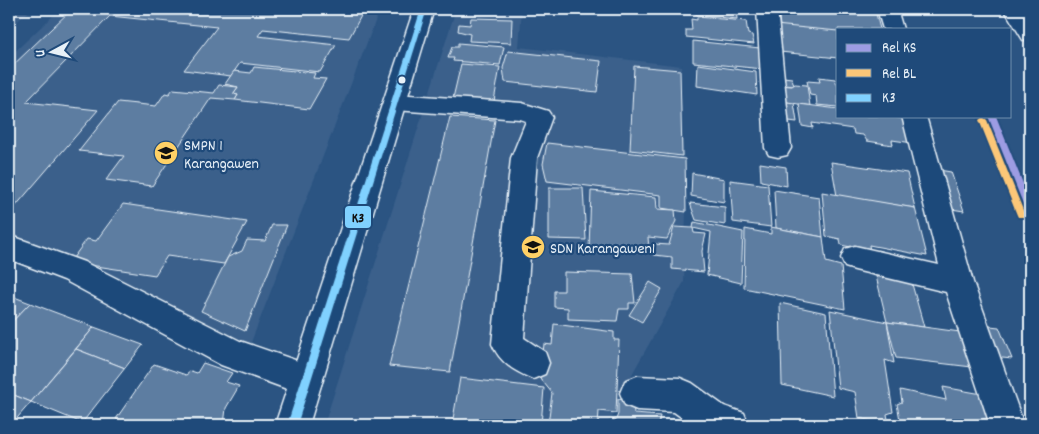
<svg xmlns="http://www.w3.org/2000/svg" width="1039" height="434" viewBox="0 0 1039 434" font-family="Dekko,sans-serif">
  <style>
    .built { fill: #3a608b }
    .building { fill: #5d7da1; stroke: #e8f1f8 }
    .lines { fill: none; stroke-linecap: round; stroke-linejoin: round }
    .minor-casing { stroke: #e8f1f8; stroke-width: 3 }
    .major-casing { stroke: #e8f1f8; stroke-width: 3 }
    .minor { fill: #1f4a7a; fill-rule: evenodd }
    .major { fill: #1f4a7a; fill-rule: evenodd }
    .bus-1-casing { stroke: #1f4a7a; stroke-width: 3 }
    .bus-1 { fill: #80d1ff; fill-rule: evenodd }
    .rail-1-casing { stroke: #1f4a7a; stroke-width: 3 }
    .rail-2-casing { stroke: #1f4a7a; stroke-width: 3 }
    .rail-1 { fill: #9d9ce3; fill-rule: evenodd }
    .rail-2 { fill: #fcc778; fill-rule: evenodd }
    .bus-dot { fill: #e8f1f8; stroke: #1f4a7a; stroke-width: 2 }
    .labels { text-anchor: middle; stroke-width: 4.5; stroke-linejoin: round; paint-order: stroke }
    .poi-label { font-size: 16px; fill: #e8f1f8; stroke: #1f4a7a; text-anchor: start }
    .line-badge { stroke: #1f4a7a; stroke-width: 2 }
    .pale-badge-label { font-size: 14px; text-anchor: middle; font-weight: bold; fill: #111 }
  </style>
  <rect width="100%" height="100%" fill="#2b5482"/>
  <filter id="ink" filterUnits="userSpaceOnUse"><feTurbulence type="fractalNoise" baseFrequency=".02" numOctaves="2"/><feDisplacementMap in="SourceGraphic" scale="10" xChannelSelector="R" yChannelSelector="G"/><feConvolveMatrix kernelMatrix="1 2 1 2 8 2 1 2 1" color-interpolation-filters="sRGB"/></filter>
  <g filter="url(#ink)">
    <g class="built">
      <path d="M9,9h23l-23,19z"/>
      <path d="M60,9h320l-130,336 -241,-95v-193z"/>
      <path d="M456,9h66l-3,38 163,19 -2,4 6,142 -2,70 -66,117 -2,14 -11,12h-281z"/>
    </g>
    <g class="building">
      <path d="M72,9h238l52,5 -13,24 -86,-9 -5,7 78,9 -16,27 -80,-9 -9,13 -47,-6 33,-43 -107,-11 -84,86 72,8 -84,98h-5v-139z"/>
      <path d="M696,9h40l1,10 -41,-4z"/>
      <path d="M778,9h43l55,5 4,15h-42v4l-58,-7z"/>
      <path d="M840,9h32l1,4z"/>
      <path d="M697,17l49,4 2,13 4,1 2,9 -68,-7v-7h6l-1,-11 6,1z"/>
      <path d="M471,18l41,1 -1,24 -42,-2 1,-7 -12,-3 1,-7 11,1z"/>
      <path d="M775,25l63,6v27l-58,-6z"/>
      <path d="M693,41l67,7 3,21 -70,-7z"/>
      <path d="M458,43l46,4 -4,18 -47,-4 1,-3h-6l4,-11h6z"/>
      <path d="M508,51l93,10 -4,31 -92,-10 -2,-14z"/>
      <path d="M461,64l39,3 -6,34 -41,-3z"/>
      <path d="M698,64l58,8 1,23 -60,-9z"/>
      <path d="M634,66l46,4 2,86 -52,-6z"/>
      <path d="M254,67l61,6 -2,5 13,1 -17,30 -74,-9 3,-5 -5,-1 5,-7 -13,-3 9,-13 17,2z"/>
      <path d="M775,76l17,2 2,8 -18,-2z"/>
      <path d="M819,77l16,2 3,8v20l-21,-2 -1,-9 -6,-1 -3,-14 13,1z"/>
      <path d="M795,84l12,1 3,21 -29,-5 -2,-16 13,1z"/>
      <path d="M219,85l19,2 -5,7 5,1 -3,5 -24,-2 -59,88 -46,-6 18,-24 -45,-5 39,-49 38,4 9,-13 4,1 4,-5 41,4z"/>
      <path d="M781,101l13,2 3,19 -16,-2z"/>
      <path d="M799,104l39,5v7h48l20,3 7,24 -21,-3 1,5 -26,-4 -4,-6 -9,-1 -1,-5 -41,-6 1,5 -11,-2z"/>
      <path d="M450,117l45,3 -45,252 -61,-6z"/>
      <path d="M547,143l138,16 1,53 -25,-4v-13l-114,-14 -4,-17z"/>
      <path d="M831,162l76,11 8,35 -78,-12z"/>
      <path d="M760,163l26,4 1,19 -26,-5z"/>
      <path d="M933,169l18,3 13,39 -19,-3z"/>
      <path d="M692,173l32,6v23l-33,-6z"/>
      <path d="M730,180l38,5 3,42 -38,-5z"/>
      <path d="M549,188h34l3,52 -37,-1z"/>
      <path d="M774,190l45,7 4,40 -47,-9z"/>
      <path d="M591,191l65,6 1,12 18,1 1,11 -9,18 -19,-2 1,13 -18,-2v4l-42,-3z"/>
      <path d="M822,192l93,16 12,48 -58,-11 1,6 -29,-6 -1,-6 -14,-3z"/>
      <path d="M690,203l35,4v18l-29,-5z"/>
      <path d="M123,204l124,18 -23,42 -57,-8 -12,19 -85,-13 17,-23 9,2z"/>
      <path d="M694,222l49,10 -2,51 -34,-8 4,-43 -18,-4z"/>
      <path d="M272,225h15l-42,106 -44,-20 27,-54 14,-6 5,-11 18,1z"/>
      <path d="M674,227l19,1 1,5 12,1 -4,17 2,21 -32,-3v-12l-18,-2v-11l15,1z"/>
      <path d="M771,227l52,10 3,25 15,4 4,43 -101,-21 1,-59 26,5z"/>
      <path d="M564,272l68,2 3,29h-6v6h-10l-2,12 -49,-2v-11l-14,-1v-16h10z"/>
      <path d="M875,272l35,5 14,50 -37,-5z"/>
      <path d="M650,282l12,7 -20,33 -13,-7z"/>
      <path d="M9,295l21,8 -21,22z"/>
      <path d="M30,303l64,24 -63,75 -22,-9v-68z"/>
      <path d="M780,303l46,10 7,83 -51,-11z"/>
      <path d="M830,310l57,12 7,41 -9,-3 8,52 -6,2 2,11 -30,-7 -4,-26 -17,-4z"/>
      <path d="M887,322l73,10 12,35 -76,-9z"/>
      <path d="M554,324l60,8v8h5l-3,73 -17,-2 -1,14h-50l4,-32 -12,-15 4,-34 8,1z"/>
      <path d="M981,325l18,2 13,32 -19,-2z"/>
      <path d="M94,327l49,18 -18,23 -49,-19z"/>
      <path d="M76,349l49,19 -43,55 -51,-21z"/>
      <path d="M203,363l29,10 -6,9 13,4 -13,22 -2,17h-90l-18,-6 38,-55 32,11 5,-4 6,2z"/>
      <path d="M460,378l84,10 -3,37h-89z"/>
      <path d="M943,387l39,7 7,25h-6l2,6h-84l-4,-21 5,-2 -2,-12 46,10z"/>
      <path d="M9,393l22,9 -20,23h-2z"/>
      <path d="M618,399l15,2 1,13 26,2 -2,9h-44l4,-11z"/>
    </g>
    <g class="lines">
      <g class="minor-casing">
        <g id="minor">
          <path d="M757,9h20l14,139 -4,7 -9,2 -9,-2 -4,-7z"/>
          <path d="M877,9h20l6,20h-20z"/>
          <path d="M1004,9h20l6,10v22l-7,-1z"/>
          <path d="M395,94l127,9 26,8 4,6 -15,41 -13,180 21,14 4,11 -4,11 -12,5c-19,-8 -33,-16 -41,-35l19,-186 15,-37 -6,-2 -125,-9 -8,-2 -4,-6 4,-6z"/>
          <path d="M902,116h24l47,166 51,143h-34l-44,-133 -91,-22 -10,-3 -4,-9 4,-9 10,-3 84,19z"/>
          <path d="M9,235l75,27 156,79 78,27 5,12 -5,12 -12,4 -85,-31 -157,-85 -55,-21z"/>
          <path d="M637,376l43,2 12,5 32,23 20,7 5,12h-57l-18,-13 -37,-2 -12,-5 -5,-12 5,-12z"/>
        </g>
      </g>
      <g class="major-casing">
        <path id="major" d="M414,9h20l-125,416h-34z"/>
      </g>
      <use href="#minor" class="minor"/>
      <use href="#major" class="major"/>
      <g class="bus-1-casing">
        <path id="bus-1" d="M421,9h6l-130,416h-10z"/>
      </g>
      <use href="#bus-1" class="bus-1"/>
      <g class="rail-1-casing">
        <path id="rail-1" d="M988,116h8l34,85v13l-3,-1 -1,-2z"/>
      </g>
      <g class="rail-2-casing">
        <path id="rail-2" d="M983,117l4,3 38,95 -1,2h-6l-1,-2 -38,-95z"/>
      </g>
      <use href="#rail-1" class="rail-1"/>
      <use href="#rail-2" class="rail-2"/>
    </g>
  </g>
  <defs>
    <g id="school-disc" transform="scale(1.25)"><circle r="9.5" fill="#ffd166" stroke="#1f4a7a"/><path d="M0-5L7-2L0 1L-7-2ZM-4 1L0 2.5L4 1V4Q0 6-4 4Z" fill="#111"/></g>
  </defs>
  <g fill-rule="evenodd">
    <use href="#school-disc" x="166" y="153"/>
    <use href="#school-disc" x="533" y="247"/>
  </g>
  <circle class="bus-dot" cx="402" cy="80" r="4.5"/>
  <g class="labels">
    <g class="poi-label">
      <text x="184" y="150">SMPN 1<tspan x="184" dy="18">Karangawen</tspan></text>
      <text x="550" y="253">SDN Karangawen1</text>
    </g>
  </g>
  <rect class="line-badge" x="344" y="205" width="28" height="24" rx="5" fill="#80d1ff"/>
  <g class="pale-badge-label">
    <text x="358" y="222">K3</text>
  </g>
  <rect width="1039" height="434" fill="none" stroke="#1f4a7a" stroke-width="30"/>
  <rect x="15" y="15" width="1009" height="404" fill="none" stroke="#e8f1f8" stroke-width="2" filter="url(#ink)"/>
  <rect x="836" y="28" width="175" height="90" fill="#1f4a7a" stroke="#6f8dac"/>
  <rect x="846" y="44" width="25" height="8" fill="#9d9ce3" stroke="#6f8dac"/>
  <text x="882" y="52" font-size="15" fill="#e8f1f8">Rel KS</text>
  <rect x="846" y="69" width="25" height="8" fill="#fcc778" stroke="#6f8dac"/>
  <text x="882" y="78" font-size="15" fill="#e8f1f8">Rel BL</text>
  <rect x="846" y="94" width="25" height="8" fill="#80d1ff" stroke="#6f8dac"/>
  <text x="882" y="102" font-size="15" fill="#e8f1f8">K3</text>
  <g transform="translate(52 52) rotate(263)" stroke="#1f4a7a" stroke-width="4" paint-order="stroke">
  <path d="M0-4L9 19L0 12L-9 19Z" fill="#e8f1f8"/>
  <text y="-8" font-size="14" font-weight="bold" text-anchor="middle" fill="#e8f1f8">U</text>
  </g>
</svg>
